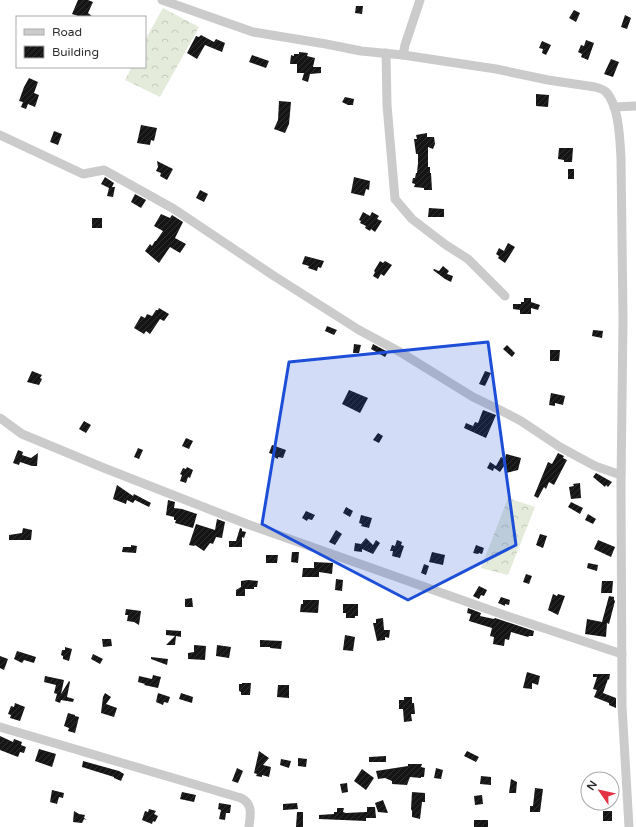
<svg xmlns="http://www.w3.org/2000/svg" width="636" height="827" viewBox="0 0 636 827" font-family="'Varela Round',sans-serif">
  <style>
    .forest { fill: url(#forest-crowns) }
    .building { fill: url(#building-hatch) }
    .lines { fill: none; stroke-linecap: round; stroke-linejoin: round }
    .minor { stroke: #cbcbcb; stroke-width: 9 }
    .marked { fill: #1d4ed8; fill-opacity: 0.2; stroke: #1d4ed8; stroke-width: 3; stroke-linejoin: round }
  </style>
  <defs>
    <pattern id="forest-crowns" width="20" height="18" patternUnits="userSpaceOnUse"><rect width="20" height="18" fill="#e4ebdb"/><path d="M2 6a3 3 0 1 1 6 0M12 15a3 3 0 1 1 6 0" fill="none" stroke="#c4cabc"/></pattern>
    <pattern id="building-hatch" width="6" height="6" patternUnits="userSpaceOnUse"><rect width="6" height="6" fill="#151515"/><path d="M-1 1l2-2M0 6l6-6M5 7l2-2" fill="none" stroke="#2f2f2f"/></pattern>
  </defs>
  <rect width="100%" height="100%" fill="#fff"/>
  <g class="forest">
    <path d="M163,8l36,19 -39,70 -35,-17 7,-13h13v-27z"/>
    <path d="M508,498l27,9 -27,68 -27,-7z"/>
  </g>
  <g class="building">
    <path d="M78,0h10l5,2 -5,11 5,4h-12l-9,-3z"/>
    <path d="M356,6h7l-1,8 -7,-1z"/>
    <path d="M574,10l6,3 -4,9 -7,-4z"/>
    <path d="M625,15l6,3 -4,11 -6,-2z"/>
    <path d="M201,35l13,7 2,-3 9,4 -3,9 -17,-7 -8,14 -10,-6 9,-17 3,1z"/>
    <path d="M586,40l8,3 -6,17 -7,-3 1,-3 -4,-2 3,-7 3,1z"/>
    <path d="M542,41l9,4 -5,10 -4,-2 1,-4 -4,-1z"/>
    <path d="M299,52l9,1 -1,3 8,2 -2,9h8v6l-11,1 -2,8 -6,-2 2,-7h-7v-9h-7l1,-9 3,1v-2h5z"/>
    <path d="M252,55l17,6 -3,7 -17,-6z"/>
    <path d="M611,59l8,3 -6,15 -9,-3z"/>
    <path d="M29,78l9,4 -4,11 5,2 -4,12 -7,-3 -2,5 -5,-2 2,-5 -4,-1 5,-14z"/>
    <path d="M536,94l13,1 -1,12 -12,-1z"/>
    <path d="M345,97l9,2 -1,6h-5l-6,-3z"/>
    <path d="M279,101l12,1 -2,22 -4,9 -11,-4 4,-9z"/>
    <path d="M141,125l16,3 -3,13 -3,-1 -1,5 -13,-2z"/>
    <path d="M54,131l8,3 -4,11 -8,-3z"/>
    <path d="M427,133v4h7l1,7 -2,5 -5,-2v20h2v6h1l1,17h-8v-2l-10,-1 1,-3 -3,-1 1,-5h2l1,-5h1l1,-10v-9h-2l-2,-15h3l-1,-4z"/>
    <path d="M559,148h14l-1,14h-8v-2l-6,-1z"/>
    <path d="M157,161l16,8 -6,11 -7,-4 1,-3 -5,-2 2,-4z"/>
    <rect x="568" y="169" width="6" height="10"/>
    <path d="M105,177l9,6 -2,4h3l-2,10 -6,-1 2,-8 -8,-4z"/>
    <path d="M354,177l16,4 -1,9 -3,-1 -2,7 -13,-3z"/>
    <path d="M200,190l8,4 -4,8 -8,-4z"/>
    <path d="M135,194l11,6 -5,8 -10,-6z"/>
    <path d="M429,208l15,1v8h-16z"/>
    <path d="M363,212l7,4 2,-4 7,4 -2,3 5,2 -7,11 -4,-3 -1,2 -5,-3 1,-2 -6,-3 1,-2 -2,-1z"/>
    <path d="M161,214l9,4 2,-3 11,7 -8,16 11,6 -6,9 -10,-6 -11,16 -14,-12 5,-7 2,2 3,-5h1l7,-10 -9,-5z"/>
    <rect x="92" y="218" width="10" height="10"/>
    <path d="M508,243l7,4 -10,16 -7,-5 1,-2 -3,-2 3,-6 5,3z"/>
    <path d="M305,256l19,5 -3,7 -3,-1 -1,4 -9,-3 1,-2 -7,-2z"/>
    <path d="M380,261l3,2 2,-2 7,4 -8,11 -3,-2 -3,5 -5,-3 2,-4 -1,-1z"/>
    <path d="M443,266l6,5 -2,3 6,2 -2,6 -6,-3 -12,-9 1,-1 5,2z"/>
    <path d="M524,298h7v4l9,3 -2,5 -7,-2v6h-11v-4l-7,-1v-5h8v-2h3z"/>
    <path d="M159,308l10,6 -5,7 -4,-2 -10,15 -4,-3 -2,3 -10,-6 7,-12 4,2 2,-4 5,2 4,-6h2z"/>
    <path d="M327,326l10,4 -3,5 -9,-4z"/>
    <path d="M593,330l10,1 -1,7 -10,-2z"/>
    <path d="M354,344l7,1 -2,8h-6z"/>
    <path d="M373,344l15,8 -3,5 -14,-8z"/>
    <path d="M507,345l8,8 -3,4 -9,-8z"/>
    <path d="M550,350h10l-1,11h-9z"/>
    <path d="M32,371l10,4 -2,3 2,1 -3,6 -12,-3z"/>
    <path d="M485,371l6,2 -6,13 -6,-2z"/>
    <path d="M349,390l19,8 -8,15 -18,-9z"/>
    <path d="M551,393l14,3 -2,9 -8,-2v3l-6,-1z"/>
    <path d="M483,410l13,5 -10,23 -22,-10 2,-5 7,3 2,-4 3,1z"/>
    <path d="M84,421l7,4 -5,8 -7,-4z"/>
    <path d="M378,433l5,3 -4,7 -6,-3z"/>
    <path d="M186,438l7,3 -4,8 -7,-3z"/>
    <path d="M272,445l14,5 -3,8 -5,-1v2l-6,-3v-2l-3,-1z"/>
    <path d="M138,448l5,2 -4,9 -5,-2z"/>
    <path d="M18,450l5,2 -1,3 9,3 7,-5 -1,13h-5l-12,-4 -1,3 -6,-2z"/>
    <path d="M558,453l6,3 -1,2 4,2 -13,25 -5,-3 -3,7 -2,-2 -6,11 -4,-2 14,-34 4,2z"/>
    <path d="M506,454l15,4 -3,12 -12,3 -2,-7 -4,6 -6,-4 -1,3 -6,-3 3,-6 6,4 5,-9 4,2z"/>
    <path d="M187,467l6,3 -3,8 -2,-1 -2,6 -6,-2 2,-6 -2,-1 3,-6 3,1z"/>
    <path d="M596,473l16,9 -4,5 -2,-2 -1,2 -12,-10z"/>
    <path d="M580,483l1,15 -10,1 -2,-12 5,-1 -1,-2z"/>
    <path d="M117,485l16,11 1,-2 17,9 -2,4 -14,-7 -2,3 -6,-3 -1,4 -13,-5z"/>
    <path d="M168,500l7,2 -1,6 8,1 15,5 -4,14 -18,-5 1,-3h-2v-3l-8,-2z"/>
    <path d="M571,502l12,6 -3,6 -12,-7z"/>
    <path d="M346,507l7,4 -3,6 -7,-4z"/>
    <path d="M306,511l9,4 -3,5 -4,-1 -1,2 -5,-3z"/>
    <path d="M588,514l8,5 -3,5 -8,-4z"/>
    <path d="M361,515l11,3 -3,10 -8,-2 1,-2 -3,-1z"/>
    <path d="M217,519l8,3 -3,16 -6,-1 -3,7 -3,-1 -6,8 -9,-6 -1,1 -5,-1 7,-21 19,6z"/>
    <path d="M23,528l9,2 -1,10h-22v-5l13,-2z"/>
    <path d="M240,528l2,1v2l4,1 -2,6 -2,-1v10h-13v-6h7z"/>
    <path d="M336,530l6,4 -7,11 -6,-3z"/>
    <path d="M540,534l7,2 -4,12 -7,-3z"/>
    <path d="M366,538l7,7 3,-5 4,3 -7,11 -11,-5v3l-8,-1 1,-8 6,1z"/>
    <path d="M397,540l5,2 -1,3 3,1 -4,12 -8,-2 1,-5h-3l2,-6 3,1z"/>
    <path d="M598,540l17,7 -4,10 -17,-8z"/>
    <path d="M131,545l6,1 -1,7 -14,-1 1,-5h8z"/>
    <path d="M476,545l8,3 -2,6 -3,-1 -1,1 -5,-1z"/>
    <path d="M292,552h7l-1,11 -7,-1z"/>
    <path d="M432,552l13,3 -2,10 -14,-3z"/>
    <path d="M266,555h12l-1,8h-11z"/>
    <path d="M314,562l19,1 -1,11 -13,-2v5h-17l1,-9h11z"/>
    <path d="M588,563l10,2 -1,6 -10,-3z"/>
    <path d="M424,564l5,2 -3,9 -5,-2z"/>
    <path d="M526,574l6,2 -3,8 -6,-2z"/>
    <path d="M336,579l7,1 -1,11 -7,-1z"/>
    <path d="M248,580l10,1 -1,6h-3v2h-9v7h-9v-6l5,-3v-6z"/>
    <path d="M602,581h11l-1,12h-11z"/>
    <path d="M479,586l8,4 -3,6 -3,-1 -2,4 -6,-3z"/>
    <path d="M553,594l4,2 1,-2 7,2 -7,19 -10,-5z"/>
    <path d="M609,596l5,1v3l1,1 -6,23 -2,-1 -1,14 -21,-3 2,-15 15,3z"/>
    <path d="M501,597l9,3 -1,5 -4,-1v2l-7,-3z"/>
    <path d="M192,598l1,9h-8v-8z"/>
    <path d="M303,600h16l-1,13 -18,-1 1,-8h2z"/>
    <path d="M343,604h15v12h-3v2h-9v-5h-3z"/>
    <path d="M468,608l13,5 -1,3 14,3 1,-1 39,13 -1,5h-4l-1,1 -17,-5 -2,8 -4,-1 -1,7 -11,-2 1,-7 -4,-1 2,-8 -23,-7 2,-7 -4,-1z"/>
    <path d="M126,609l15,2 -2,14 -5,-3 -7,-1 1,-6h-3z"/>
    <path d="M383,618l1,12h6l-1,8 -4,-1v3l-8,1 -4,-18h3v-4z"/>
    <path d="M166,630l15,1v6l-5,-1 -1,9h-9l9,-9 -9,-1z"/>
    <path d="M345,635l10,2 -2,14 -10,-1z"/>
    <path d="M102,639h9l1,7 -9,1z"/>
    <path d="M260,640l22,1 -1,8 -11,-1v-1h-10z"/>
    <path d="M194,645l12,1 -1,14 -17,-1v-6l6,-1z"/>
    <path d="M217,645l14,2 -2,11 -13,-2z"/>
    <path d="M65,647l7,2 -3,12 -6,-2v-3l-2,-1 1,-5h3z"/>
    <path d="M17,651l19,6 -2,6 -10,-3 -2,3 -8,-4z"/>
    <path d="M93,654l10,5 -3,5 -9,-5z"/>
    <path d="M0,656l8,3 -4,11 -4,-2z"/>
    <path d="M151,657l17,2 -1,6 -16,-6z"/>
    <path d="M527,672l13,4 -2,9 -6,-2v6l-9,-1z"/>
    <path d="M593,674h17l-1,6 -1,-1 -5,14 13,5v10l-7,-3v-2l-15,-6 3,-7 -4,-1 4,-12h-4z"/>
    <path d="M153,675l8,2 -3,11 -14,-3 1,-1 -7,-2 1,-6 13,3z"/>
    <path d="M45,676l19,4 -3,14 8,-13 1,1 -3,15 7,2 -1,3 -12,-2 -1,3 -5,-2 2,-7 -3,-1 2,-8 -12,-3z"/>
    <path d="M242,683h9l-1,12h-9v-3l-2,-1v-7h3z"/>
    <path d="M278,685h11v13l-12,-1z"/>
    <path d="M105,693l6,4 -5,7 11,4 -3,9 -13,-4 2,-16z"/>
    <path d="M158,693l12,4 -2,6 -4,-1 -1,3 -7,-3z"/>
    <path d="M181,693l12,4 -1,6 -13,-4z"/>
    <path d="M404,697h8v6h2l1,11h-4l1,7 -8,1 -1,-13h-4v-9h5z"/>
    <path d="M15,703l10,4 -5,14 -10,-3 1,-3 -3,-1 3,-8 3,1z"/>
    <path d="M68,713l7,2v1l4,1 -4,16 -7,-2 1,-3 -5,-2z"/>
    <path d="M0,736l13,6 1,-3 8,3 -1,3 5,2 -2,6 -4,-1 -2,5 -18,-7z"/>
    <path d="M39,749l17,5 -4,13 -17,-6z"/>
    <path d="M259,751l10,7 -6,7 8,2 -2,10 -7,-2v2l-6,-1 1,-2 -3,-1z"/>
    <path d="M467,751l12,6 -3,5 -12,-6z"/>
    <path d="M386,756v6h-17v-5z"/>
    <path d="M298,758l9,1 -1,8 -8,-1z"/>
    <path d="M281,759l10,2 -2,7 -9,-3z"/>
    <path d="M83,761l36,10 5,3 -3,7 -7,-3v-1l-32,-10z"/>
    <path d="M408,764h14l-1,3 4,1 -1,9h-3v1l-11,-1 -3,8 -15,-1v-3l-7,-3 -7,1 -2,-8 32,-5z"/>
    <path d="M237,768l6,3 -5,12 -6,-2z"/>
    <path d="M436,768l7,2 -2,9 -7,-1z"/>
    <path d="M362,769l12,9 -8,12 -12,-9z"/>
    <path d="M481,776l10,1v8l-11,-1z"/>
    <path d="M511,779l6,3 -1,11h-7z"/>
    <path d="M347,783l1,9 -6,1 -2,-9z"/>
    <path d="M535,788l8,1 -3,23h-10v-6h3z"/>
    <path d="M52,790l12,3 -1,5 -4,-1 -2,7 -7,-2z"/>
    <path d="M182,792l14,3 -2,7 -14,-3z"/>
    <path d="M412,792l13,1v9h-3l-2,17 -8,-2v-6l-1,-2z"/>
    <path d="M482,795l1,9 -8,1 -1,-9z"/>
    <path d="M383,800l5,13 -10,-1 -3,-9z"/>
    <path d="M219,803l12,2 -1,8h-4l-1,7 -6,-1 2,-9 -3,-1z"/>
    <path d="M297,803l1,6 -15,1v-6z"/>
    <path d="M367,807h8l1,11h-10v3l-47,-2v-4l15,-1v-2h3v-4h7l-1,4 3,1 20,-1h1z"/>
    <path d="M149,809l7,2 -2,3 4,2 -3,6 -2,-1 -1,3 -10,-4 3,-9 3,1z"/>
    <path d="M74,811l5,3 6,1 -1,3 3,2 -3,-1 -2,4 -9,-1z"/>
    <rect x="603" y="811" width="9" height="10"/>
    <path d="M297,812h6v15h-7z"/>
    <rect x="474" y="820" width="14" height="7"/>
  </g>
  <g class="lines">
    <g class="minor">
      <path d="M162,0l91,32 73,12 35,7 42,4 93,14 52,11 47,7c4,1 8,2 11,5 13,13 14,49 15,66l2,161 -2,165 1,222 7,121"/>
      <path d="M386,53l1,52 8,94 17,20 34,26 22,14 37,37"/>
      <path d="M403,55l2,-10 15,-45"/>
      <path d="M614,107l22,-1"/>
      <path d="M0,135l83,39 21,-4 70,39 100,67 85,54 41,22 73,45 29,14 19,10 39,26 35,19 26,9"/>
      <path d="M0,418l22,16 82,34 143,56 260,92 115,38"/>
      <path d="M0,727l241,71c13,7 9,17 8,29"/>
    </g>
  </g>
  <path class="marked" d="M488,342l28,203 -108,55 -146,-76 27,-162z"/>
  <rect x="16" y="16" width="130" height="52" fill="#ffffff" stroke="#ababab"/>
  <rect x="24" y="29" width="20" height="6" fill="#cbcbcb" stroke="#ababab"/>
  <text x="52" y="36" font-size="12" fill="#2e2e2e">Road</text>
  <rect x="24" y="46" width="20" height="12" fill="url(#building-hatch)" stroke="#ababab"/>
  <text x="52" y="56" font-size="12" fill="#2e2e2e">Building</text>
  <g transform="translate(600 791) rotate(304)"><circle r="19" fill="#ffffff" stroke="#ababab"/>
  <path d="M0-3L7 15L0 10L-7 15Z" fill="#e23243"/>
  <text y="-6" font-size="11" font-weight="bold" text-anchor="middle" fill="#2e2e2e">N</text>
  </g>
</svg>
